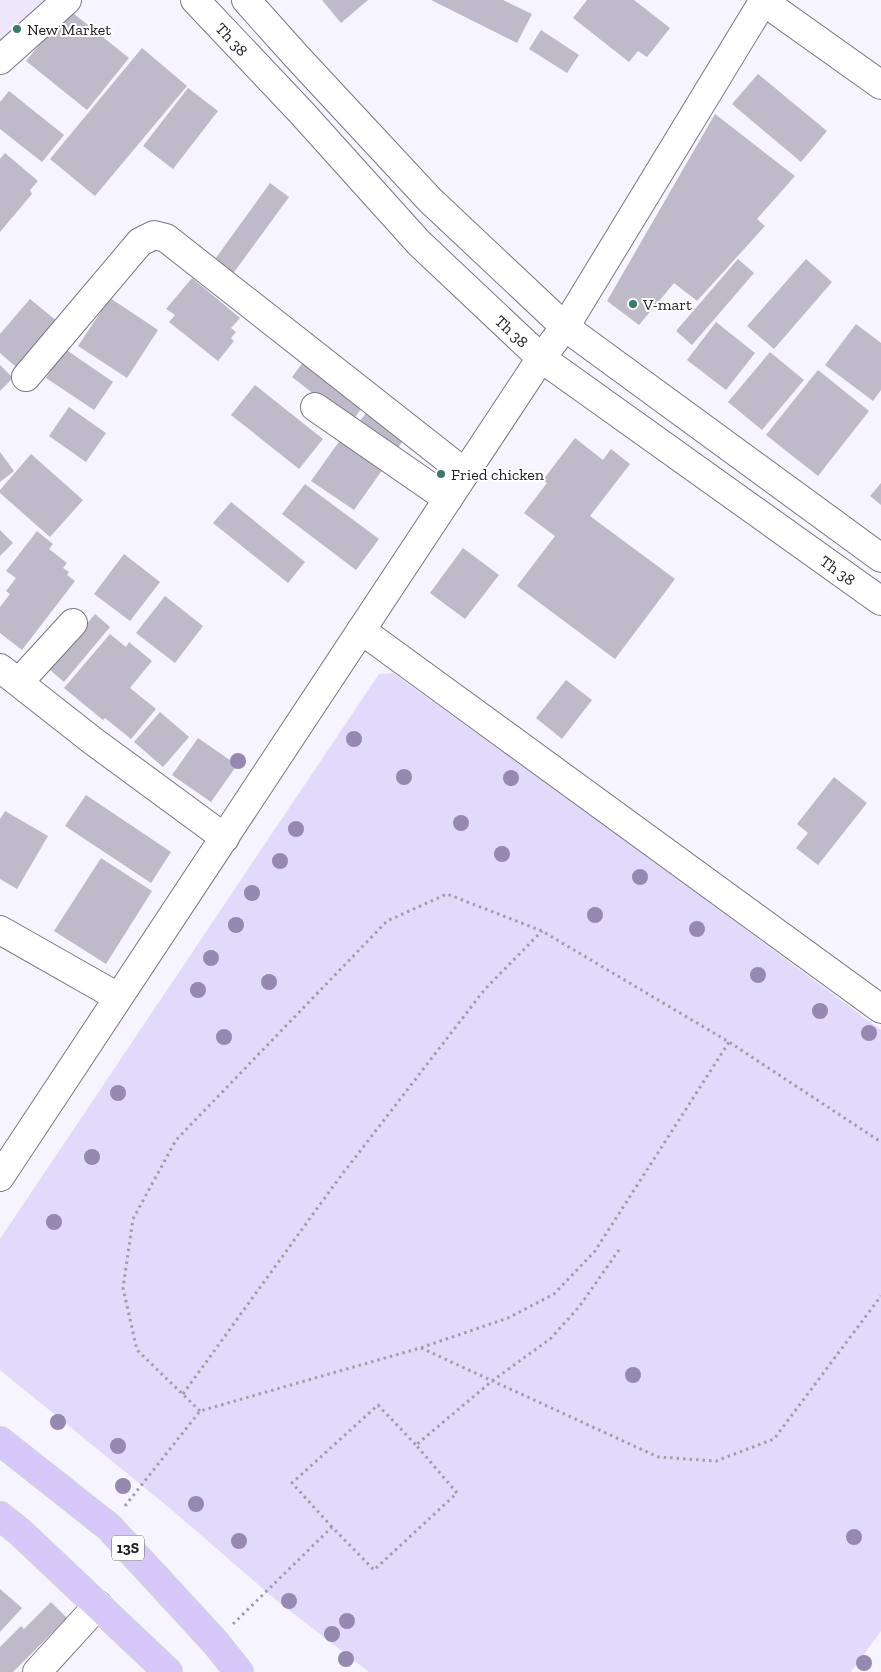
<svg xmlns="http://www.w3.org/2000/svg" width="881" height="1672" viewBox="0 0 881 1672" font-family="'Zilla Slab',serif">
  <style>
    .built { fill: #ede8fc }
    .green { fill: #e2dafa }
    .building { fill: #bebaca }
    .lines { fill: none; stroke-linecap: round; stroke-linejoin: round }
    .minor-casing { stroke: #7a7685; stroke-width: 30 }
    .highway-casing { stroke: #d3d3d4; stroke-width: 30 }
    .path { stroke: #a09ea6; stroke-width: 3; stroke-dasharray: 2.5 4; stroke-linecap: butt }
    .minor { stroke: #fff; stroke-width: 28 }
    .highway { stroke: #d6c9fa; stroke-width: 28 }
    .tree { fill: #9588b1 }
    .poi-dot { fill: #397a69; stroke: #fff; stroke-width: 2 }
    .labels { text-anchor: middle; stroke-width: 4; stroke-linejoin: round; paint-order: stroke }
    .shield { fill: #fff; stroke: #656468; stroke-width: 1 }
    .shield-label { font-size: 15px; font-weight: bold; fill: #232127 }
    .poi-label { font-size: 16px; fill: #232127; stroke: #fff; text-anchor: start }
    .street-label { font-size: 16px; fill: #232127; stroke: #fff }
  </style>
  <rect width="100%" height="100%" fill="#f6f4fe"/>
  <path class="built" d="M0,0h67l-67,58z"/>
  <path class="green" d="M393,673l239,172 249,185v601l-30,41h-482l-93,-72 -104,-90 -172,-140v-131l379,-565z"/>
  <g class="building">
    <path d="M322,0h46l-27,23z"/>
    <path d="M431,0h72l29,14 -15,29z"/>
    <path d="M587,0h47l36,28 -23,29 -9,-6 -9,11 -56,-44z"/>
    <path d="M68,9l61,49 -42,52 -61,-49z"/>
    <path d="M541,30l38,25 -12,18 -38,-24z"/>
    <path d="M142,48l45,38 -92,110 -45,-37z"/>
    <path d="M758,74l69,57 -26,31 -69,-58z"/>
    <path d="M188,88l30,23 -45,58 -30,-23z"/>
    <path d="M9,91l55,44 -22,27 -42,-33v-27z"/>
    <path d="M715,114l80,62 -38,43 8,7 -68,75 -23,-18 -35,42 -32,-24z"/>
    <path d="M5,153l33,28 -8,9 2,4 -32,38v-73z"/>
    <path d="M270,183l19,14 -57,78 -19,-13z"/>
    <path d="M738,259l16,14 -62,72 -16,-14z"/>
    <path d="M806,259l26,23 -58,67 -27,-23z"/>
    <path d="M192,278l48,40 -9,10 5,4 -5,6 3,3 -16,20 -49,-39 6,-7 -9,-6z"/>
    <path d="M110,298l48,32 -31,48 -49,-32z"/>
    <path d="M30,299l33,27 -40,47 -23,-20v-19z"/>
    <path d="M716,322l39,31 -29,37 -39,-30z"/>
    <path d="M856,324l25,19v47l-8,11 -48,-36z"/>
    <path d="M65,349l48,33 -19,28 -48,-32z"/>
    <path d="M770,352l34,28 -42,50 -34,-28z"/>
    <path d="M304,361l59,45 -12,17 -59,-46z"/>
    <path d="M0,365l13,13 -13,13z"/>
    <path d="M818,370l51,41 -51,65 -52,-41z"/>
    <path d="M255,385l68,54 -24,30 -68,-54z"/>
    <path d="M69,407l37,26 -20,29 -37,-26z"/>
    <path d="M368,411l36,28 -9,13 -37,-29z"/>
    <path d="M343,436l42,30 -31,44 -43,-29z"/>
    <path d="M575,438l28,22 8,-11 19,15 -40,52 85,63 -60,80 -98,-73 38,-50 -31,-23 23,-30 -4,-3z"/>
    <path d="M0,452l14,19 -14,11z"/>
    <path d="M31,454l52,46 -33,37 -50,-44v-3z"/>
    <path d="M881,483v22l-11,-9z"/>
    <path d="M305,484l74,55 -23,31 -74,-56z"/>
    <path d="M231,502l74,60 -17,21 -75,-60z"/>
    <path d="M0,530l13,13 -13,13z"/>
    <path d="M37,531l16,13 -4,5 18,14 -4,5 6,4 -2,3 8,6 -53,69 -22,-17v-26l10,-13 -4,-3 10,-13 -10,-7z"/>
    <path d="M463,548l36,27 -34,44 -35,-26z"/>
    <path d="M124,554l36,28 -30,39 -36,-27z"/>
    <path d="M165,596l38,30 -28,37 -39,-30z"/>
    <path d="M95,614l15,13 -46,55 -15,-13z"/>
    <path d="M110,634l16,13 3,-5 23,19 -22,27 26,21 -25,30 -26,-21 -2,2 -39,-32z"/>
    <path d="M566,680l26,20 -30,39 -26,-21z"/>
    <path d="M160,712l29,25 -26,30 -29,-25z"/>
    <path d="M198,738l39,27 -26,37 -39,-27z"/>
    <path d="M834,777l33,26 -49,62 -22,-17 12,-15 -11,-9z"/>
    <path d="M86,795l85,57 -20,31 -86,-57z"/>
    <path d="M5,811l43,25 -31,53 -17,-10v-60z"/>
    <path d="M101,858l51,33 -46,73 -52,-33z"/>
    <path d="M0,1589l22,19 -22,24z"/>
    <path d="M51,1602l16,16 -54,54h-13v-25l21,-21 3,3z"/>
  </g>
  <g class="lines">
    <g class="minor-casing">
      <g id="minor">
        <path d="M195,0l106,112 118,131 122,115 340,243"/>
        <path d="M246,0l52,58 132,142 135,127 316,231"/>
        <path d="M763,1l118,84"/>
        <path d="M0,60l67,-60"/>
        <path d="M26,377l114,-135 14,-7 12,3 299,235"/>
        <path d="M315,407l133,92"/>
        <path d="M361,630l520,379"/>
        <path d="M0,668l93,73 132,97"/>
        <path d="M19,682l54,-59"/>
        <path d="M0,930l118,67"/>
        <path d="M0,1177l541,-819 24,-31 199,-327"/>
        <path d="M37,1672l61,-67"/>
      </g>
    </g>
    <g class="highway-casing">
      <g id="highway">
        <path d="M0,1441l109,86 106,115 24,30"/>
        <path d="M0,1516l20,16 148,140"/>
      </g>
    </g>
    <g class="path">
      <path d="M421,1348l237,109 58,4 58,-22 107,-143"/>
      <path d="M183,1394l154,-213 148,-192 57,-58"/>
      <path d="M200,1411l-63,-61 -14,-62 10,-69 43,-79 211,-219 60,-27 95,37 187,111 152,100"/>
      <path d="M125,1506l75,-95 220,-63 88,-30 46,-24 41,-43 134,-209"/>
      <path d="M332,1527l-40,-44 86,-78 38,40"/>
      <path d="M233,1624l99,-97 42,43 83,-77 -41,-48 76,-64 58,-42 29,-32 42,-60"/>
    </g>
    <use href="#minor" class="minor"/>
    <use href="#highway" class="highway"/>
  </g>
  <g class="tree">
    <circle cx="354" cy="739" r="8"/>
    <circle cx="238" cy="761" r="8"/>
    <circle cx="404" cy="777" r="8"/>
    <circle cx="511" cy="778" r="8"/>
    <circle cx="461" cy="823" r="8"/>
    <circle cx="296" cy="829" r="8"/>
    <circle cx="502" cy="854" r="8"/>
    <circle cx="280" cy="861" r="8"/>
    <circle cx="640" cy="877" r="8"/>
    <circle cx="252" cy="893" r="8"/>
    <circle cx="595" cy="915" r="8"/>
    <circle cx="236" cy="925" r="8"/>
    <circle cx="697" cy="929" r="8"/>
    <circle cx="211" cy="958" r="8"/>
    <circle cx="758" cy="975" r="8"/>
    <circle cx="269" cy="982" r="8"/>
    <circle cx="198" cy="990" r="8"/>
    <circle cx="820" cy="1011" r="8"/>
    <circle cx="869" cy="1033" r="8"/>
    <circle cx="224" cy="1037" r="8"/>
    <circle cx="118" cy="1093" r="8"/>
    <circle cx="92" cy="1157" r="8"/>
    <circle cx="54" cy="1222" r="8"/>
    <circle cx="633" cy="1375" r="8"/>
    <circle cx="58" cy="1422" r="8"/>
    <circle cx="118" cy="1446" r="8"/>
    <circle cx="123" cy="1486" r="8"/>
    <circle cx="196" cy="1504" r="8"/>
    <circle cx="854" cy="1537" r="8"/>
    <circle cx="239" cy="1541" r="8"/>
    <circle cx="289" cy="1601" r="8"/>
    <circle cx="347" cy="1621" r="8"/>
    <circle cx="332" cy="1634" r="8"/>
    <circle cx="346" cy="1659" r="8"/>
    <circle cx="864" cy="1663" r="8"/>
  </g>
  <g class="poi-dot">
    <circle cx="17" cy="29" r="5"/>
    <circle cx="633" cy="304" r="5"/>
    <circle cx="441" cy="474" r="5"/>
  </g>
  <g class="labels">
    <rect class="shield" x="112" y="1535.5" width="32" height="25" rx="4"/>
    <g class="shield-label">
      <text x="128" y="1553">13S</text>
    </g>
    <g class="poi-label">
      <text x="27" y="35">New Market</text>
      <text x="643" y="310">V-mart</text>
      <text x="451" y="480">Fried chicken</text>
    </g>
    <g class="street-label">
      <text transform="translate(232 39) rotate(47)" y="6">Th 38</text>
      <text transform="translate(512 331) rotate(43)" y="6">Th 38</text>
      <text transform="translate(838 570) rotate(36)" y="6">Th 38</text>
    </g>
  </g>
</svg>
